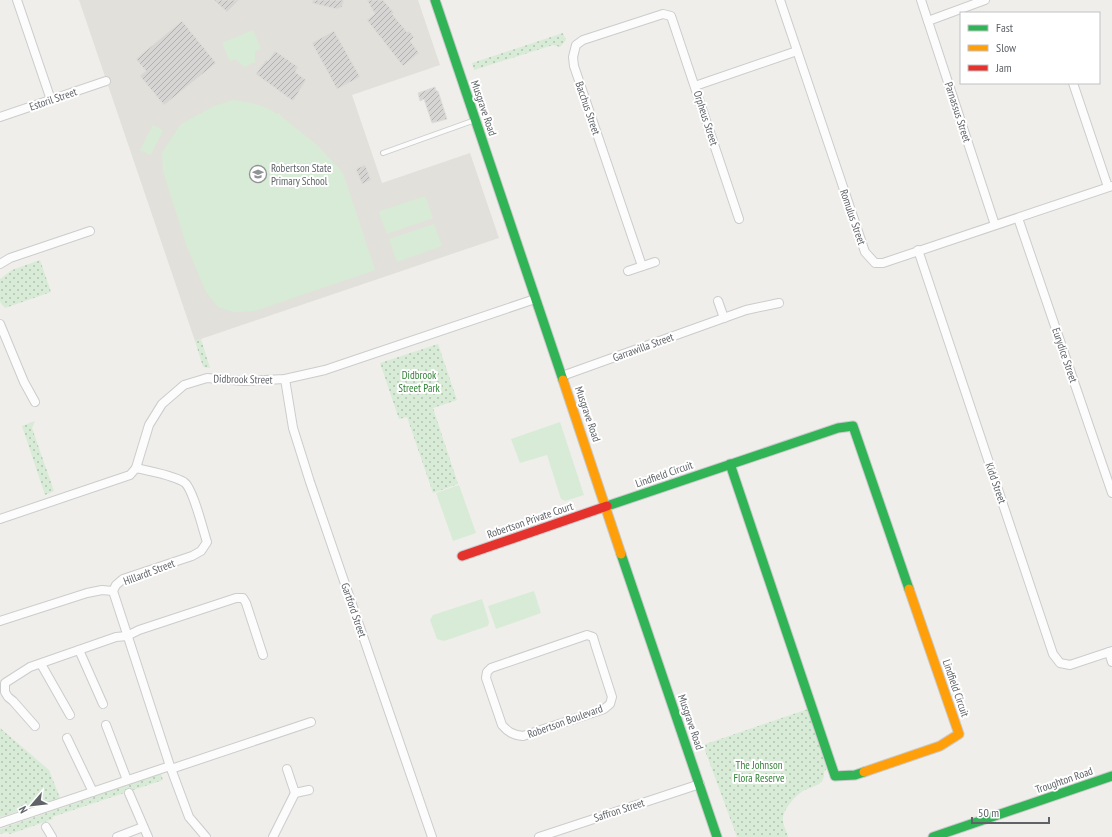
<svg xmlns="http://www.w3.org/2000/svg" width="1112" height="837" viewBox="0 0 1112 837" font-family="'PT Sans Narrow',sans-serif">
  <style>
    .education { fill: #e2e0da }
    .grass { fill: url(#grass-dots) }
    .pitch { fill: #d8ebd6 }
    .building { fill: url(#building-hatch); stroke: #deddd9 }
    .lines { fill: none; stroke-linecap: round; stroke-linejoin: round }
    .lane-casing { stroke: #cbcccc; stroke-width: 6 }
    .street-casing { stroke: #cbcccc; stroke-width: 10 }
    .fast-casing { stroke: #cacacb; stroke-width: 11 }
    .slow-casing { stroke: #cacacb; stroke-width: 11 }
    .jam-casing { stroke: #cacacb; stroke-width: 11 }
    .lane { stroke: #fdfcfc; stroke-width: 4 }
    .street { stroke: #fdfcfc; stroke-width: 8 }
    .fast { stroke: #30b455; stroke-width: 9 }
    .slow { stroke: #ff9f0a; stroke-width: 9 }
    .jam { stroke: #e5322d; stroke-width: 9 }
    .labels { text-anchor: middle; stroke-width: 4; stroke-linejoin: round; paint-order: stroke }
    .street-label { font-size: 11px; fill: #5f6368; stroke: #fff }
    .poi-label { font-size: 11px; fill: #5f6368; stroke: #fff; text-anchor: start }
    .park-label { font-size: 11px; fill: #348238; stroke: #fff }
  </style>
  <defs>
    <pattern id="grass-dots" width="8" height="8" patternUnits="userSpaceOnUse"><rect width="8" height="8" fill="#d8ebd6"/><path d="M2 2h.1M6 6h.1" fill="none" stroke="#b2c2b1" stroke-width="1.8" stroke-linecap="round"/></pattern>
    <pattern id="building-hatch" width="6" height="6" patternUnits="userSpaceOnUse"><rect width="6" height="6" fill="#d6d5d3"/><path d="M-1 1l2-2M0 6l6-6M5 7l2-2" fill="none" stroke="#b1b0af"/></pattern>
  </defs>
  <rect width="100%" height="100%" fill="#efeeea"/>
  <path class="education" d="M79,0h339l22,65 -88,30 30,88 88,-30 29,85 -304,103z"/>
  <g class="grass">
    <path d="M563,33l3,7 -6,7 -7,-2 -79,25 -2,-7z"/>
    <path d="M40,260l11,32 -46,16 -5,-6v-23l12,-9z"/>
    <path d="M201,339l9,29 -7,-1 -8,-26z"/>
    <path d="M438,344l19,56 -24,8 25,76 -25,9 -26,-76 -8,2 -19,-56z"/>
    <path d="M35,421l-3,7 22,63 -9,4 -23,-69z"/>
    <path d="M808,709l19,59 -3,4c1,14 -11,14 -21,19 -8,5 -22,20 -20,31 1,5 4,10 5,15h-51l-34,-92z"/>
    <path d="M0,728l49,42 11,28 -60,19z"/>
    <path d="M161,774l2,6 -111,37 1,2 -43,15 -3,-2 -7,2v-5z"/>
  </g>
  <g class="pitch">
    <path d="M253,30l8,19 -6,2v11l-11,5 -8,-8 -6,2 -8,-18z"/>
    <path d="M233,100c16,2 31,5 44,14l3,-1 1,3 37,30 25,27 32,97 -120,41 -22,1 -15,-5 -12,-15 -20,-48 -23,-73 -1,-18 18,-28 34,-19z"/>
    <path d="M153,125l10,5 -12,25 -11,-5z"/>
    <path d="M425,196l8,22 -46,16 -8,-21 1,-2z"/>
    <path d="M434,224l8,22 -45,16 -8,-23z"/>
    <path d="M560,422l24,73 -19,6 -4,-2 -14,-44 -27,8 -9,-24z"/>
    <path d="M459,485l17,48 -23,8 -17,-48z"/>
    <path d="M534,591l7,22 -45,16 -8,-23z"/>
    <path d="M482,599l7,23 -1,4 -44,15 -7,-2 -7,-19 3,-5z"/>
  </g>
  <g class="building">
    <path d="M214,0h25l-12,12z"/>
    <path d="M313,0h31l-2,7 -5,2 -25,-6z"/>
    <path d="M367,0h16l11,13 -2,1 15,18 2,-1 5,6 -4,4 9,12 -16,13 -36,-46 8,-6z"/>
    <path d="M182,21l34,42 -52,42 -24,-29 6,-5 -10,-12z"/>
    <path d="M334,31l26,46 -23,12 -25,-46z"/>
    <path d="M275,51l23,16 -3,5 11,8 -13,21 -37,-27 10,-14 2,1z"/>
    <path d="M435,87l1,4h2l9,28 -15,4 -8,-24 -4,2 -2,-8z"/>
    <path d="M365,165l6,15 -9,4 -6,-15z"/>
  </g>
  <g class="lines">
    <g class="lane-casing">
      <path id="lane" d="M383,153l92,-33"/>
    </g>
    <g class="street-casing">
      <g id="street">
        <path d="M17,0l34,100"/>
        <path d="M780,0l85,252 10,11h8l229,-77"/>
        <path d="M921,0l74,225"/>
        <path d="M928,21l57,-21"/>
        <path d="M1073,83l35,104"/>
        <path d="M695,86l102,-35"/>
        <path d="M0,117l106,-36"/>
        <path d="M1018,218l94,275"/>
        <path d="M918,250l135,404 7,9 10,2 42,-14"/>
        <path d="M0,264l10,-6 80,-27"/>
        <path d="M642,266l-68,-200 -1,-9 3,-12 7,-5 80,-26 8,2 68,203"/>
        <path d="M628,271l27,-9"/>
        <path d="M718,301l6,17"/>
        <path d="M0,324l24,58 11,20"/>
        <path d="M562,376l184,-66 33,-7"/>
        <path d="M285,379l8,49 17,54 122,355"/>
        <path d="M136,468c14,3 36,7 48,14 9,6 19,48 23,60l-6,9 -9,5 -69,23 -7,6 -3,6 57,175 19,51 17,20"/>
        <path d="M0,519l130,-44 6,-7 13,-43 13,-21 22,-19 23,-7 36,3 42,-2 40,-9 210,-71"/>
        <path d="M0,621l87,-28 15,-3 11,1"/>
        <path d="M587,635l6,2 2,7 17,53 -2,7 -6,5 -81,27c-10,-1 -15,-4 -21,-11l-16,-47 1,-6 4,-4z"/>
        <path d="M79,650l24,54"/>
        <path d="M1109,652l3,10"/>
        <path d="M41,664l29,51"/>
        <path d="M106,725l21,55"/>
        <path d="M35,726l-22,-25 -5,-4 -3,-5v-9l25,-16 86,-30 11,-1 12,-6 97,-32h7l3,5 17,52"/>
        <path d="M67,738l26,54"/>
        <path d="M171,769l140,-47"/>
        <path d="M287,769l8,24 14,-3"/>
        <path d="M129,793l19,44"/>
        <path d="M0,823l170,-57"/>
        <path d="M46,827l6,10"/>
        <path d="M117,837l26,-10"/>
        <path d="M273,837l22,-44"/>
        <path d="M539,837l161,-53"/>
      </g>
    </g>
    <g class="fast-casing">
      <g id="fast">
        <path d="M435,0l128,380"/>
        <path d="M730,464l105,312 20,-1 9,-3"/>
        <path d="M607,506l231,-78 15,-2 56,163"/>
        <path d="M621,554l96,283"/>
        <path d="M933,837l179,-61"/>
      </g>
    </g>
    <g class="slow-casing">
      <g id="slow">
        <path d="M563,380l58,174"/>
        <path d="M864,772l76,-26 19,-12 -50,-145"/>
      </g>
    </g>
    <g class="jam-casing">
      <path id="jam" d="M462,556l145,-50"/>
    </g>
    <use href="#lane" class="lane"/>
    <use href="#street" class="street"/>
    <use href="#fast" class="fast"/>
    <use href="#slow" class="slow"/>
    <use href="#jam" class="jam"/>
  </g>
  <defs>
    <g id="school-ring" transform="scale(0.9)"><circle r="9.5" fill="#fff" stroke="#919496" stroke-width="1.5"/><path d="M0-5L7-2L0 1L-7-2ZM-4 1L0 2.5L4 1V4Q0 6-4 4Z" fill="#919496"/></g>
  </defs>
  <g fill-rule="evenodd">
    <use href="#school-ring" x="258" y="174"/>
  </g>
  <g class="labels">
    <g class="street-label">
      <text transform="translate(53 99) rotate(-19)" y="4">Estoril Street</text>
      <text transform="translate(484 108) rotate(71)" y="4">Musgrave Road</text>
      <text transform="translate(588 108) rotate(71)" y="4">Bacchus Street</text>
      <text transform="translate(958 112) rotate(72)" y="4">Parnassus Street</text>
      <text transform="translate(706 118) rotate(72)" y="4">Orpheus Street</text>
      <text transform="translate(853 217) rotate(71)" y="4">Romulus Street</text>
      <text transform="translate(643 347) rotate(-20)" y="4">Garrawilla Street</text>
      <text transform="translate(1065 355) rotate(71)" y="4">Eurydice Street</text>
      <text transform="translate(243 379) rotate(1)" y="4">Didbrook Street</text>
      <text transform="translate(588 414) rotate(71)" y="4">Musgrave Road</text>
      <text transform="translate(664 474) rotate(-19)" y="4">Lindfield Circuit</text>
      <text transform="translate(996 483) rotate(71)" y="4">Kidd Street</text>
      <text transform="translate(530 520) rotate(-19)" y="4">Robertson Private Court</text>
      <text transform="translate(149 572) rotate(-21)" y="4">Hillardt Street</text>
      <text transform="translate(354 610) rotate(71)" y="4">Gartford Street</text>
      <text transform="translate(956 688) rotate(71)" y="4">Lindfield Circuit</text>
      <text transform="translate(565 721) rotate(-20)" y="4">Robertson Boulevard</text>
      <text transform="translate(691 722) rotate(71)" y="4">Musgrave Road</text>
      <text transform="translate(1064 780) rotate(-19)" y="4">Troughton Road</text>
      <text transform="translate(619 810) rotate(-18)" y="4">Saffron Street</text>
    </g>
    <g class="poi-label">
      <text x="271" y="172">Robertson State<tspan x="271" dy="13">Primary School</tspan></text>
    </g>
    <g class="park-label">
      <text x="419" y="379">Didbrook<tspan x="419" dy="13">Street Park</tspan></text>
      <text x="759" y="769">The Johnson<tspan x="759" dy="13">Flora Reserve</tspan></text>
    </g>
  </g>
  <rect x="960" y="12" width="140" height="72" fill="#ffffff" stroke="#bfc1c3"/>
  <rect x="968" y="25" width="20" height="6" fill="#30b455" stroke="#bfc1c3"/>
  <text x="996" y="32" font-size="12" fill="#5f6368">Fast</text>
  <rect x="968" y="45" width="20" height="6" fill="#ff9f0a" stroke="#bfc1c3"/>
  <text x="996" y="52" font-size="12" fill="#5f6368">Slow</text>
  <rect x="968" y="65" width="20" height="6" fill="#e5322d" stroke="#bfc1c3"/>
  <text x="996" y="72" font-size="12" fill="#5f6368">Jam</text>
  <g transform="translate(32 805) rotate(242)" stroke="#ffffff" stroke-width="3" paint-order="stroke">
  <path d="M0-3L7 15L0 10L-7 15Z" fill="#5f6368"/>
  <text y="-6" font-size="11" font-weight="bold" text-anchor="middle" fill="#5f6368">N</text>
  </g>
  <path d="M972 817v6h77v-6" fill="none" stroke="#5f6368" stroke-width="2"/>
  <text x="978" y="817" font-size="12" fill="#5f6368" stroke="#ffffff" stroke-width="3" paint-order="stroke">50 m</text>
</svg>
